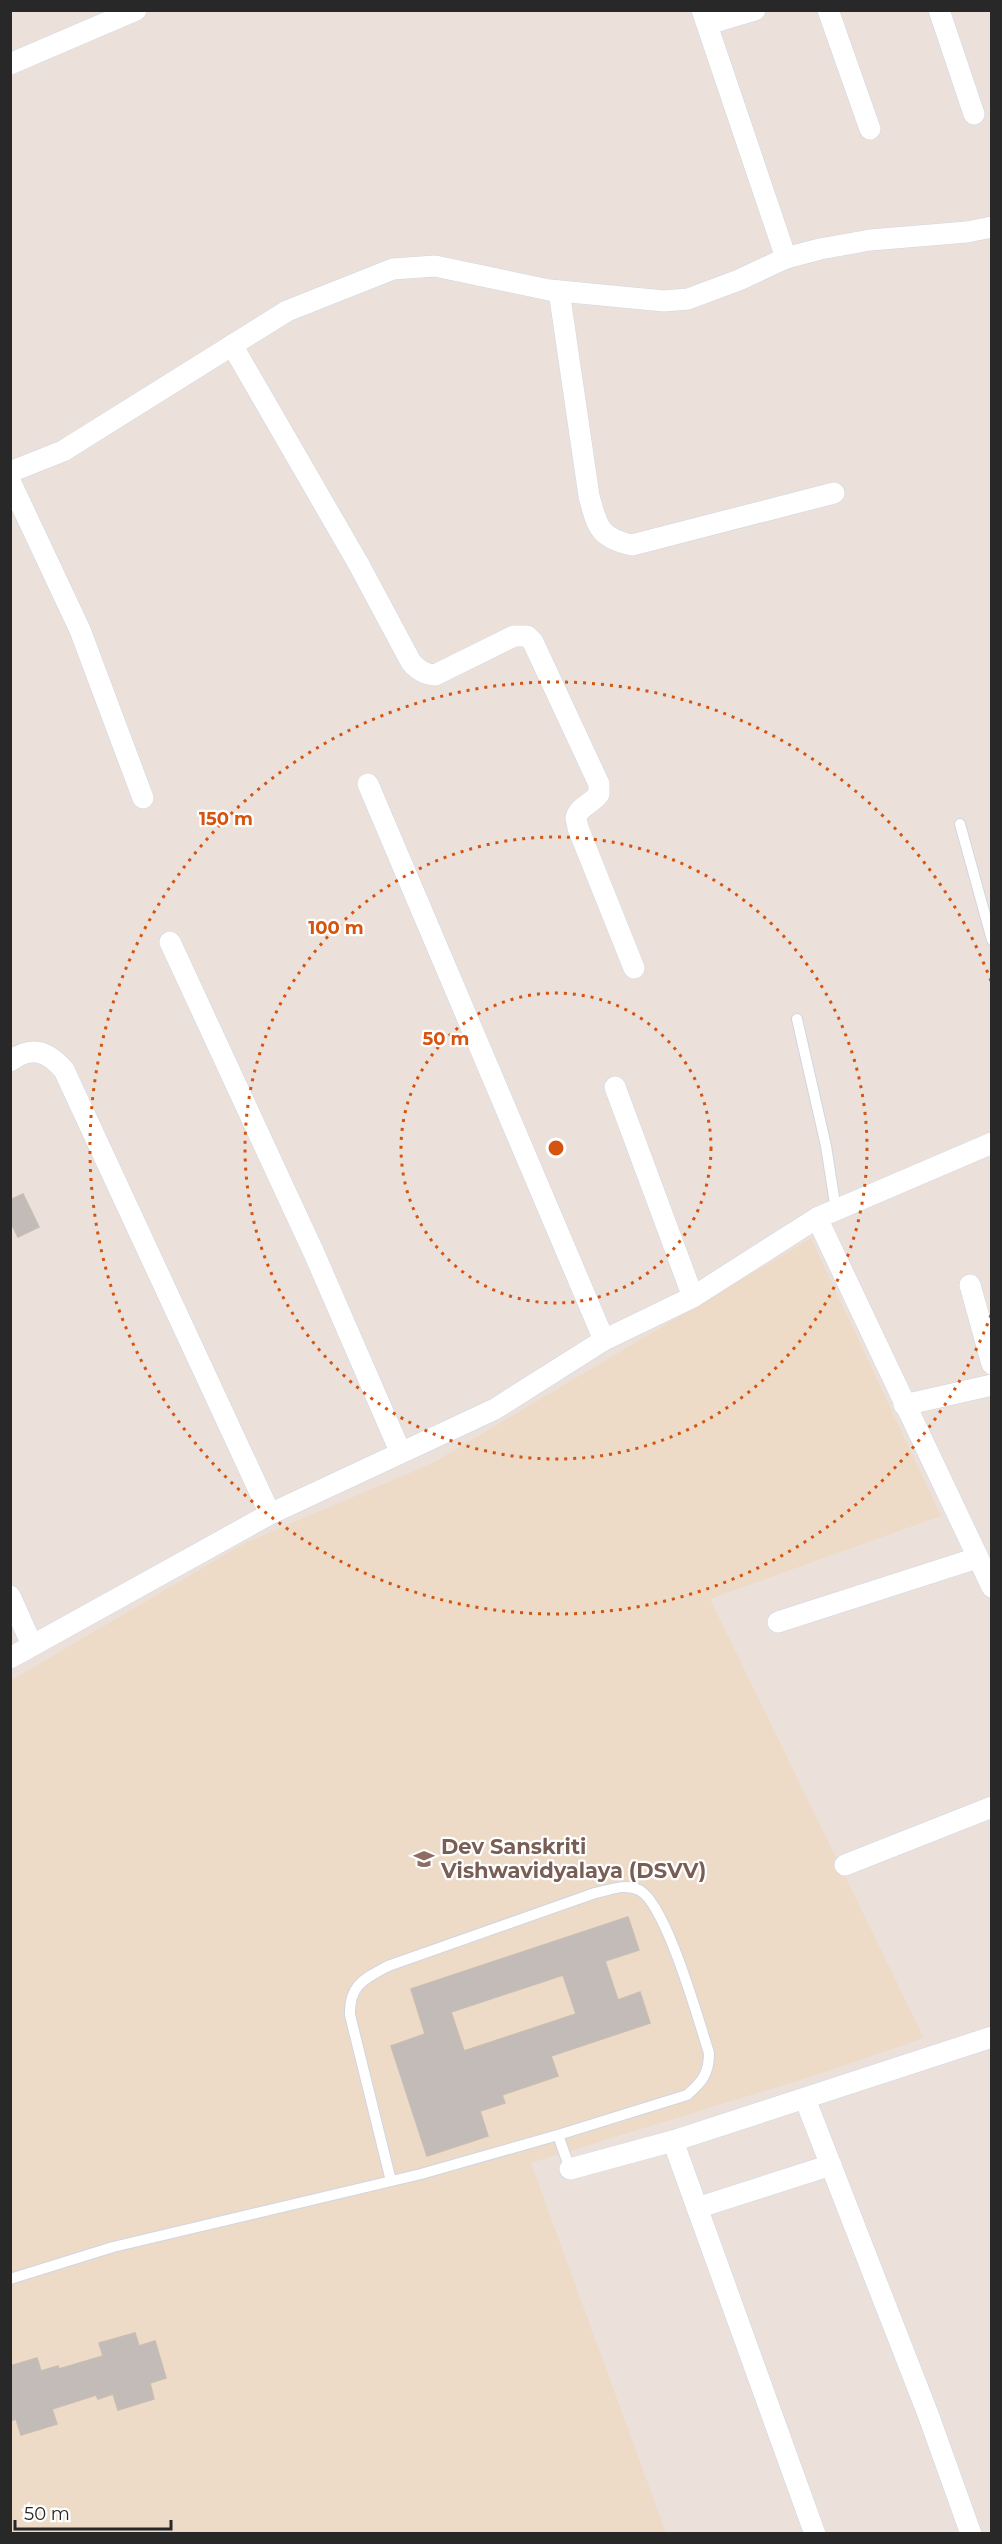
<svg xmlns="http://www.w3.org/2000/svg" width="1002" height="2544" viewBox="0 0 1002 2544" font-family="Montserrat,sans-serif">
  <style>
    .education { fill: #eddbc8 }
    .building { fill: #c3bbb7; stroke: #c6bdb4; stroke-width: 1.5; fill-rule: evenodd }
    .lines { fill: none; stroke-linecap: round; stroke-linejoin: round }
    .service-casing { stroke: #cfd6e2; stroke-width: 12 }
    .minor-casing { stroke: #cfd6e2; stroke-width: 22 }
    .service { stroke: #fff; stroke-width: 10 }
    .minor { stroke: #fff; stroke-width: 21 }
    .ring { fill: none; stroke: #d5540f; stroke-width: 3; stroke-dasharray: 3 6 }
    .labels { text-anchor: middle; stroke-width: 4.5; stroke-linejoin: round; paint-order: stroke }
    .education-label { font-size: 21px; font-weight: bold; fill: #785e54; stroke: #fff; text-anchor: start }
    .centre { fill: #d5540f; stroke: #fff; stroke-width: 3 }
    .ring-label { font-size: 18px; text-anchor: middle; font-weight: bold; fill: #d5540f; stroke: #fff; stroke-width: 4.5; stroke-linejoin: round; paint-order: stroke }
  </style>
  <rect width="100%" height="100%" fill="#ebe1da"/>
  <path class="education" d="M811,1238l130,278 -231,83 214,439 -111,38 -282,87 135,370h-655l-1,-852 235,-138 188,-80z"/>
  <g class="building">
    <path d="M23,1194l16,33 -21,10 -8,-16v-21z"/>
    <path d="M628,1917l11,33 -34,11 13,39 22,-8 10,31 -99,33 7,20 -56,19 3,8 -25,8 8,25 -61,20 -36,-110 34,-12 -14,-45zM563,1975l13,39 -112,37 -13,-39z"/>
    <path d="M135,2333l4,13 16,-5 11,37 -16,5 4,16 -36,11 -5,-16 -15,5 -2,-4 -44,14 5,15 -36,11 -5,-16 -6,2v-55l27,-8 4,13 17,-5 1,3 44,-13 -4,-13z"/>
  </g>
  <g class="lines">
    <g class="service-casing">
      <g id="service">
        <path d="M960,824l32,116"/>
        <path d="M797,1019l29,127 10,64"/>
        <path d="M558,2135l12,34"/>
        <path d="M10,2279l103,-32 308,-73 137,-39 129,-40c15,-13 22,-21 22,-42 -10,-31 -43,-150 -70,-163 -14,-7 -29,0 -44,3l-207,73c-24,13 -39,19 -38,49l41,166"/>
      </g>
    </g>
    <g class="minor-casing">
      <g id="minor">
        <path d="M702,10l84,248"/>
        <path d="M828,10l42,119"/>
        <path d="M939,10l35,104"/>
        <path d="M708,24l47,-14"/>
        <path d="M10,64l126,-54"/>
        <path d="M559,291l30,205c8,30 10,42 43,49l202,-52"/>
        <path d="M232,345l126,218 53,99c7,8 13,12 24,13l79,-39h13l6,6 66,142v10c-7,10 -20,12 -23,24l2,10 56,140"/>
        <path d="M10,472l53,-21 224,-140 106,-42 42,-3 114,24 115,11 24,-2 51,-19 47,-22 34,-9 50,-9 97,-8 25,-5"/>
        <path d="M10,481l70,149 63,168"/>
        <path d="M368,784l236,556"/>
        <path d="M170,942l144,311 86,198"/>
        <path d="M10,1061c22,-16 38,-10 54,9l206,444"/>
        <path d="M615,1087l78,210"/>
        <path d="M817,1218l175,369"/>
        <path d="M970,1285l22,79"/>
        <path d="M904,1405l88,-20"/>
        <path d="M10,1596l22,49"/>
        <path d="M778,1622l199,-64"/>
        <path d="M10,1658l260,-144 225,-105 109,-69 89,-43 124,-79 175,-75"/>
        <path d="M845,1865l147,-58"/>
        <path d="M805,2099l123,315 43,120"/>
        <path d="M673,2141l142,393"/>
        <path d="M570,2169l103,-28 319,-104"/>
        <path d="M697,2208l134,-43"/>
      </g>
    </g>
    <use href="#service" class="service"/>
    <use href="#minor" class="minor"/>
  </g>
  <g class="ring">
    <circle cx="556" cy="1148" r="155"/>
    <circle cx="556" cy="1148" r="311"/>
    <path d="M991 1315A466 466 0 1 1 991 981"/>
  </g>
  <defs>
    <g id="university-bare" transform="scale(1.62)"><path d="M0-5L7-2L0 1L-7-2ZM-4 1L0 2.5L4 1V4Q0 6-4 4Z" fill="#8d6e63" stroke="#fff" stroke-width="2.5" paint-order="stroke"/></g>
  </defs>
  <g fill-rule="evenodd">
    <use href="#university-bare" x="424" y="1859"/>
  </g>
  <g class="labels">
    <g class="education-label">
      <text x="441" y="1854">Dev Sanskriti<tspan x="441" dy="24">Vishwavidyalaya (DSVV)</tspan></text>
    </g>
  </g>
  <circle cx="556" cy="1148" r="9" class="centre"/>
  <g class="ring-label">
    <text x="226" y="825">150 m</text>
    <text x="336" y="934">100 m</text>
    <text x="446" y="1045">50 m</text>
  </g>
  <rect width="1002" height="2544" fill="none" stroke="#282828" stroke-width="24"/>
  <path d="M15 2520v9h156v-9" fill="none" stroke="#282828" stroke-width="3"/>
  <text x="24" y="2520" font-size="18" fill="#282828" stroke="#ffffff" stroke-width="4.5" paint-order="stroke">50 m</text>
</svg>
